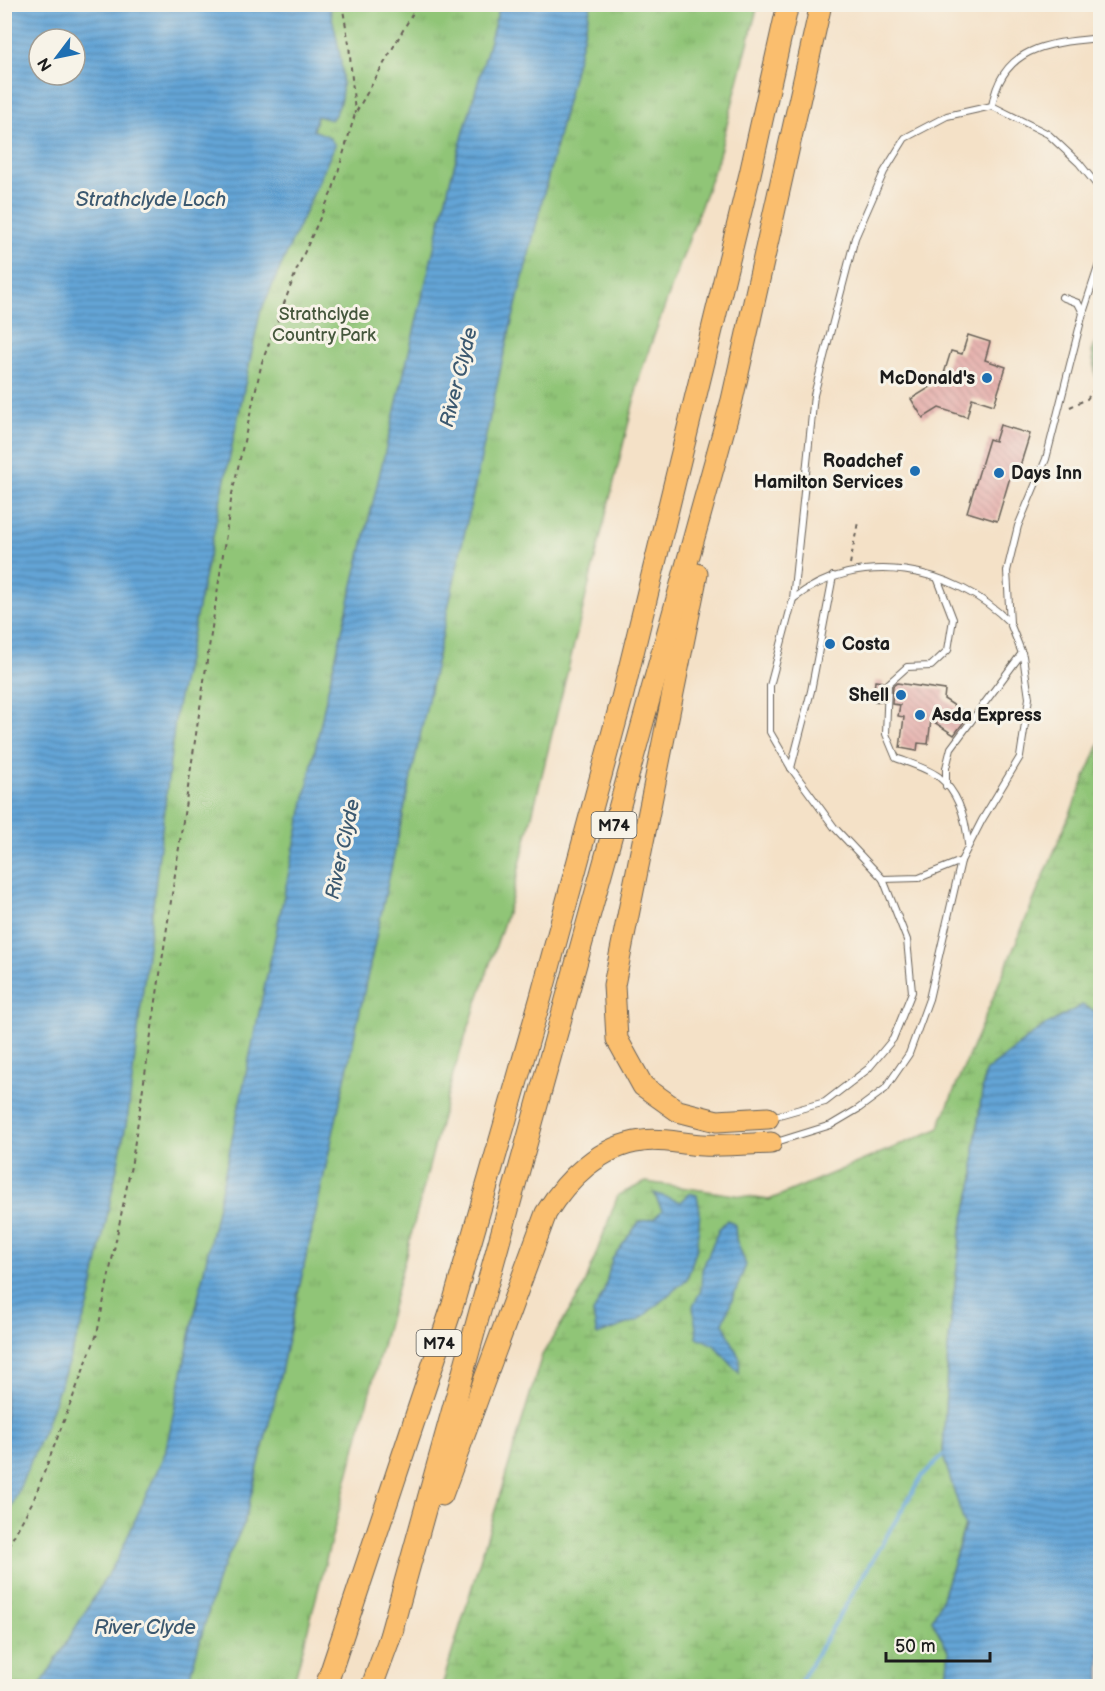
<svg xmlns="http://www.w3.org/2000/svg" width="1105" height="1691" viewBox="0 0 1105 1691" font-family="'Balsamiq Sans',sans-serif">
  <style>
    .forest { fill: url(#forest-firs); stroke: #486342; stroke-width: 1.5 }
    .wetland { fill: url(#wetland-marsh); stroke: #56704a; stroke-width: 1.5 }
    .park { fill: url(#park-tufts); stroke: #56704a; stroke-width: 1.5; fill-rule: evenodd }
    .water { fill: url(#water-rules); stroke: #406079; stroke-width: 1.5; fill-rule: evenodd }
    .lines { fill: none; stroke-linecap: round; stroke-linejoin: round }
    .stream { stroke: #63a4d6; stroke-width: 4 }
    .building { fill: url(#building-back-hatch) }
    .lane-casing { stroke: #686158; stroke-width: 8 }
    .highway-casing { stroke: #686158; stroke-width: 23 }
    .path { stroke: #686158; stroke-width: 2; stroke-dasharray: 4.5 4.5; stroke-linecap: butt }
    .lane { stroke: #fff; stroke-width: 6 }
    .highway { stroke: #fabe6e; stroke-width: 21 }
    .poi-dot { fill: #1f6fb2; stroke: #f7f3e8; stroke-width: 2 }
    .labels { text-anchor: middle; stroke-width: 6; stroke-linejoin: round; paint-order: stroke }
    .shield { fill: #f7f3e8; stroke: #5e5c59; stroke-width: 1.5 }
    .shield-label { font-size: 16px; font-weight: bold; fill: #1c1c1c }
    .park-label { font-size: 18px; fill: #45573c; stroke: #f7f3e8 }
    .poi-label { font-size: 18px; font-weight: bold; fill: #1c1c1c; stroke: #f7f3e8; text-anchor: end }
    .water-label { font-size: 20px; font-style: italic; fill: #3c5970; stroke: #f7f3e8 }
  </style>
  <defs>
    <pattern id="forest-firs" width="22" height="20" patternUnits="userSpaceOnUse" patternTransform="scale(1.5)"><rect width="22" height="20" fill="#74aa68"/><path d="M5 1l3.5 6h-7zM16 11l3.5 6h-7z" fill="#5e8a55"/></pattern>
    <pattern id="wetland-marsh" width="20" height="14" patternUnits="userSpaceOnUse" patternTransform="scale(1.5)"><rect width="20" height="14" fill="#90c577"/><path d="M1 5h8M5 5V1M11 12h8M15 12V8" fill="none" stroke="#7ca966"/></pattern>
    <pattern id="park-tufts" width="24" height="20" patternUnits="userSpaceOnUse" patternTransform="scale(1.5)"><rect width="24" height="20" fill="#90c577"/><path d="M3 7l-1-3M5 7V3M7 7l1-3M15 17l-1-3M17 17v-4M19 17l1-3" fill="none" stroke="#7ca966"/></pattern>
    <pattern id="water-rules" width="6" height="5" patternUnits="userSpaceOnUse" patternTransform="scale(1.5)"><rect width="6" height="5" fill="#63a4d6"/><path d="M0 2.5h6" fill="none" stroke="#5185ad"/></pattern>
    <pattern id="building-back-hatch" width="6" height="6" patternUnits="userSpaceOnUse" patternTransform="scale(1.5)"><rect width="6" height="6" fill="#e4aba8"/><path d="M-1 5l2 2M0 0l6 6M5-1l2 2" fill="none" stroke="#c39390"/></pattern>
  </defs>
  <rect width="100%" height="100%" fill="#f7f3e8"/>
  <filter id="ink" filterUnits="userSpaceOnUse"><feTurbulence type="fractalNoise" baseFrequency=".0167" numOctaves="2"/><feDisplacementMap in="SourceGraphic" scale="12" xChannelSelector="R" yChannelSelector="G"/><feConvolveMatrix kernelMatrix="1 2 1 2 8 2 1 2 1" color-interpolation-filters="sRGB"/></filter>
  <filter id="wash" filterUnits="userSpaceOnUse"><feTurbulence type="fractalNoise" baseFrequency=".008" numOctaves="4" result="noise"/><feDisplacementMap in="SourceGraphic" scale="24" xChannelSelector="R" yChannelSelector="G"/><feGaussianBlur stdDeviation="1.35" result="paint"/><feColorMatrix in="noise" values="0 0 0 0 0 0 0 0 0 0 0 0 0 0 0 0 0 1.4 0 .05"/><feComposite in="paint" operator="in"/></filter>
  <g filter="url(#wash)">
    <rect width="100%" height="100%" fill="#f4e1c7"/>
    <path class="forest" d="M1100,330v75l-8,-54z"/>
    <path class="wetland" d="M1100,742v271l-18,-8 -41,23 -56,44 -11,77v29l-13,53 -13,118 -5,106 22,70 -24,76 -9,19 17,32 -4,34h-503l100,-331 41,-66 35,-94 28,-13 123,18 169,-71z"/>
    <path class="park" d="M5,5h753l-40,154 -77,213 -130,529 -57,170 -161,615h-288zM39,39h36v36h-36z"/>
    <g class="water">
      <path d="M5,4l324,1c7,30 25,90 2,115l-14,-4 -4,14 15,6 7,9 -75,168 -84,399 -48,403 -39,189 -44,124 -40,94zM39,39h36v36h-36z"/>
      <path d="M500,5h91l-89,357 -227,1037 -31,125 -25,51 -32,111h-147l78,-128 47,-105 163,-764 123,-512z"/>
      <path d="M1082,1005l18,9v672h-155l4,-34 -17,-32 9,-19 24,-75 -22,-71 5,-106 13,-118 13,-53v-29l11,-77 56,-44z"/>
      <path d="M654,1193l27,9 9,-9 7,2 3,16 -3,37 -10,31 -48,41 -42,15 -4,-22 11,-22 8,-32 27,-37 16,-4 7,-8z"/>
      <path d="M727,1220l8,5 1,14 10,26 -23,58 17,36 -1,14 -25,-28 -17,-8 -4,-31 8,-16 1,-20 17,-41z"/>
    </g>
    <g class="lines">
      <path class="stream" d="M798,1686l124,-210 21,-21"/>
    </g>
    <g id="blocks">
      <g class="building">
        <path d="M968,335l22,7 -5,18 21,7 -12,38 -22,-7 -5,19 -28,-9 -16,10 -12,-19 31,-19 9,-29 11,3z"/>
        <path d="M1000,425l30,9 -10,32 -6,-2 -17,57 -30,-9 22,-73 6,2z"/>
        <path d="M875,681l8,1 -1,20 -9,-1z"/>
        <path d="M897,683l48,7 -1,9 25,16 -15,20 -23,-15 -3,24 -10,-1 -1,8 -17,-3 4,-31 -6,-1 2,-11 -8,-1 1,-18z"/>
      </g>
    </g>
  </g>
  <g filter="url(#ink)">
    <use href="#blocks" fill-opacity="0" stroke="#686158" stroke-width="1.5"/>
    <g class="lines">
      <g class="lane-casing">
        <g id="lane">
          <path d="M992,106c10,-60 57,-63 108,-68"/>
          <path d="M1062,297l16,6 5,10"/>
          <path d="M938,580l15,39 -5,31 -17,16 -24,1 -19,17 -2,50 10,24c13,5 31,10 43,19 20,16 27,43 29,67"/>
          <path d="M793,599c66,-51 161,-33 217,24"/>
          <path d="M791,768l20,-77 22,-115"/>
          <path d="M946,786v-18l5,-20 71,-95"/>
          <path d="M883,879l36,-1 42,-17"/>
          <path d="M772,1117l53,-15 43,-33 25,-30 19,-47 -5,-52 -24,-61 -49,-52 -43,-59 -21,-36v-46l23,-87 21,-204 41,-157 29,-66 21,-34 42,-22 45,-10 56,28 31,29 21,26"/>
          <path d="M773,1143l58,-18 27,-16 27,-20 24,-35 20,-55 32,-138 21,-41 38,-63 9,-59 -6,-42 -13,-33 -3,-52 11,-45 28,-67 37,-146 17,-52"/>
        </g>
      </g>
      <g class="highway-casing">
        <g id="highway">
          <path d="M697,574l-83,411 3,54 26,47 35,25 39,10 51,-3"/>
          <path d="M442,1495l104,-282c21,-34 54,-67 96,-72 20,-3 40,3 60,4 23,1 46,-1 69,-2"/>
          <path d="M389,1640l343,-1240 89,-396"/>
          <path d="M326,1686l127,-382 88,-307 81,-299 128,-524 38,-170"/>
          <path d="M372,1686l21,-57"/>
        </g>
      </g>
      <g class="path">
        <path d="M342,4l7,40 6,70"/>
        <path d="M1070,407l17,-8 13,-18"/>
        <path d="M850,564l8,-42"/>
        <path d="M4,1554l30,-55 63,-165 35,-173 100,-667 30,-132 35,-93 36,-80 22,-75 63,-110"/>
      </g>
      <use href="#lane" class="lane"/>
      <use href="#highway" class="highway"/>
    </g>
  </g>
  <g class="poi-dot">
    <circle cx="987" cy="378" r="6"/>
    <circle cx="915" cy="471" r="6"/>
    <circle cx="999" cy="473" r="6"/>
    <circle cx="830" cy="644" r="6"/>
    <circle cx="901" cy="695" r="6"/>
    <circle cx="920" cy="715" r="6"/>
  </g>
  <g class="labels">
    <g class="shield">
      <rect x="591.5" y="812" width="45" height="26" rx="4.5"/>
      <rect x="416.5" y="1330" width="45" height="26" rx="4.5"/>
    </g>
    <g class="shield-label">
      <text x="614" y="831">M74</text>
      <text x="439" y="1349">M74</text>
    </g>
    <g class="park-label">
      <text x="324" y="320">Strathclyde<tspan x="324" dy="21">Country Park</tspan></text>
    </g>
    <g class="poi-label">
      <text x="975" y="384">McDonald's</text>
      <text x="903" y="467">Roadchef<tspan x="903" dy="21">Hamilton Services</tspan></text>
      <text x="1011" y="479" text-anchor="start">Days Inn</text>
      <text x="842" y="650" text-anchor="start">Costa</text>
      <text x="889" y="701">Shell</text>
      <text x="932" y="721" text-anchor="start">Asda Express</text>
    </g>
    <g class="water-label">
      <text x="151" y="206">Strathclyde Loch</text>
      <text transform="translate(458 377) rotate(-76)" y="7">River Clyde</text>
      <text transform="translate(342 849) rotate(-78)" y="7">River Clyde</text>
      <text x="145" y="1634">River Clyde</text>
    </g>
  </g>
  <rect width="1105" height="1691" fill="none" stroke="#f7f3e8" stroke-width="24"/>
  <g transform="translate(57 57) rotate(238)"><circle r="28" fill="#f7f3e8" stroke="#9f9d96" stroke-width="1.5"/>
  <path d="M0-4.5L10 22L0 15L-10 22Z" fill="#1f6fb2"/>
  <text y="-9" font-size="16" font-weight="bold" text-anchor="middle" fill="#1c1c1c">N</text>
  </g>
  <path d="M886 1652v9h104v-9" fill="none" stroke="#1c1c1c" stroke-width="3"/>
  <text x="895" y="1652" font-size="18" fill="#1c1c1c" stroke="#f7f3e8" stroke-width="4.5" paint-order="stroke">50 m</text>
</svg>
